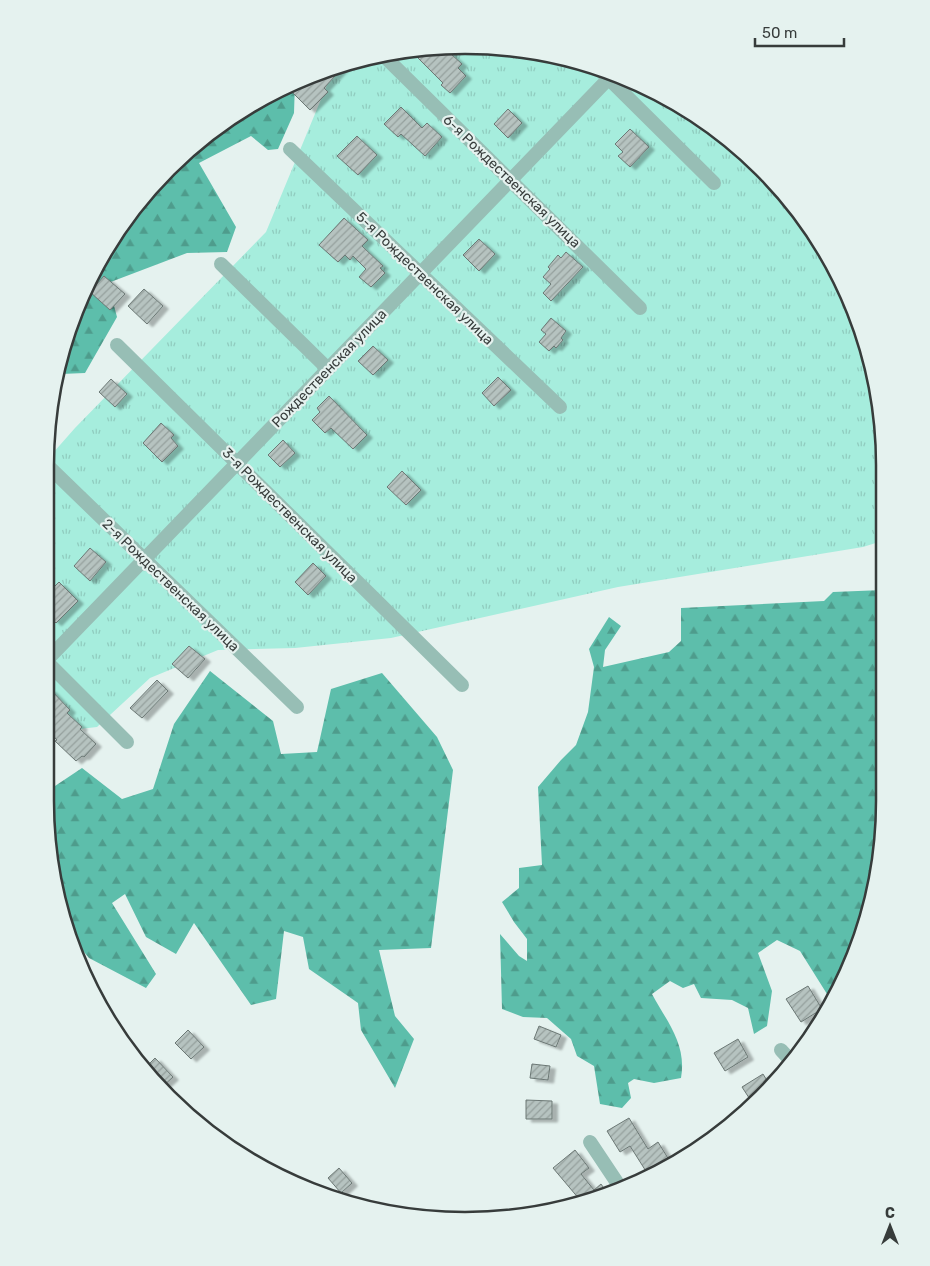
<svg xmlns="http://www.w3.org/2000/svg" width="930" height="1266" viewBox="0 0 930 1266" font-family="Rubik,sans-serif">
  <style>
    .grass { fill: url(#grass-tufts) }
    .forest { fill: url(#forest-firs) }
    .building { fill: url(#building-hatch); stroke: #6c7875; filter: url(#shadow) }
    .lines { fill: none; stroke-linecap: round; stroke-linejoin: round }
    .street { stroke: #97beb5; stroke-width: 14 }
    .labels { text-anchor: middle; stroke-width: 4.5; stroke-linejoin: round; paint-order: stroke }
    .street-label { font-size: 14px; fill: #373c3b; stroke: #e5f2ef }
    .rim { fill: none; stroke: #373c3b; stroke-width: 2.5 }
  </style>
  <defs>
    <pattern id="grass-tufts" width="24" height="20" patternUnits="userSpaceOnUse" patternTransform="scale(1.25)"><rect width="24" height="20" fill="#a6eddd"/><path d="M3 7l-1-3M5 7V3M7 7l1-3M15 17l-1-3M17 17v-4M19 17l1-3" fill="none" stroke="#90ccbf"/></pattern>
    <pattern id="forest-firs" width="22" height="20" patternUnits="userSpaceOnUse" patternTransform="scale(1.25)"><rect width="22" height="20" fill="#5dbeab"/><path d="M5 1l3.5 6h-7zM16 11l3.5 6h-7z" fill="#4e9c8c"/></pattern>
    <pattern id="building-hatch" width="6" height="6" patternUnits="userSpaceOnUse" patternTransform="scale(1.25)"><rect width="6" height="6" fill="#b6c3c0"/><path d="M-1 1l2-2M0 6l6-6M5 7l2-2" fill="none" stroke="#95a09d"/></pattern>
    <filter id="shadow"><feDropShadow dx="5.5" dy="3" stdDeviation="1" flood-color="#0004"/></filter>
  </defs>
  <rect width="100%" height="100%" fill="#e5f2ef"/>
  <path class="grass" d="M437,46l83,3 80,18 75,34 67,48 56,60 55,95 28,106 1,131 -19,6 -245,40 -227,51 -96,10 -77,2 -68,28 -53,49 -52,6v-271l30,-34 191,-196 68,-164 22,-9z"/>
  <g class="forest">
    <path d="M295,82l-1,31 -16,36 -10,1 -17,-14 -52,27 37,64 -9,25 -40,1 -79,30 9,34 -32,56 -24,1 -6,13 4,-30 57,-125 93,-100 70,-44z"/>
    <path d="M883,590l1,239 -21,107 -28,60 -8,-2 -27,-43 -23,-11 -19,13 14,38 -5,35 -13,8 -6,-26 -16,-8 -31,-2 -7,-14 -11,4 -13,-7 -18,13c15,28 35,50 29,84l-27,5 -20,-4 -6,4 3,15 -9,10 -22,-4 -6,-38 -17,-10 -6,-17 -24,-21 -24,-1 -21,-8 -2,-75 19,22 8,5v-22l-13,-17 -12,-20 17,-14v-20l23,-3 -4,-78 23,-27 15,-15 12,-33 6,-45 -5,-18 20,-32 12,9 -16,24 -2,17 66,-15 12,-11v-33l143,-7 9,-9z"/>
    <path d="M210,671l63,50 8,33 36,-2 14,-63 51,-16 55,64 16,33 -22,178 -52,2 16,66 19,23 -19,49 -34,-58 -3,-27 -49,-34 -6,-32 -19,-6 -8,68 -25,6 -57,-82 -18,31 -30,-17 -21,-43 -13,9 44,71 -10,14 -57,-30 -16,-19 -14,-29 -14,-109v-14l10,-1 27,-18 40,31 31,-10 21,-65z"/>
  </g>
  <g class="building">
    <path d="M437,46l20,1 -6,7 11,10 -4,4 8,8 -16,17 -9,-8 2,-2 -26,-26 9,-9z"/>
    <path d="M348,62l-24,26 4,4 -18,18 -22,-22 5,-5z"/>
    <path d="M401,107l21,21 5,-5 15,14 -17,19 -24,-22 -3,3 -14,-13z"/>
    <path d="M508,109l14,14 -14,15 -14,-14z"/>
    <path d="M630,129l19,18 -19,20 -12,-11 5,-4 -8,-8z"/>
    <path d="M357,136l20,19 -19,20 -21,-19z"/>
    <path d="M344,218l24,22 -6,6 21,20 -3,2 5,5 -14,14 -12,-10 7,-8 -13,-13 -3,4 -5,-5 -7,7 -19,-17z"/>
    <path d="M479,239l16,15 -16,17 -16,-16z"/>
    <path d="M566,252l17,15 -32,34 -8,-8 8,-9 -8,-7 7,-8 -2,-2 10,-12 3,3z"/>
    <path d="M104,276l21,18 -15,16 -20,-18z"/>
    <path d="M144,289l19,17 -16,18 -19,-18z"/>
    <path d="M551,318l15,13 -5,7 2,2 -7,8 -2,-2 -5,5 -10,-9 7,-8 -5,-4z"/>
    <path d="M373,346l15,14 -15,15 -15,-14z"/>
    <path d="M498,377l13,13 -17,16 -12,-13z"/>
    <path d="M111,379l16,15 -12,13 -16,-15z"/>
    <path d="M329,396l38,39 -14,14 -22,-21 -6,5 -13,-13 8,-8 -3,-4z"/>
    <path d="M161,423l13,12 -3,3 7,8 -16,16 -19,-19z"/>
    <path d="M283,440l12,13 -15,14 -12,-12z"/>
    <path d="M402,471l19,19 -15,15 -19,-18z"/>
    <path d="M90,548l16,14 -16,19 -16,-15z"/>
    <path d="M313,563l13,13 -18,19 -13,-13z"/>
    <path d="M59,582l19,19 -22,22 -11,-11v-16z"/>
    <path d="M189,646l16,13 -17,19 -16,-14z"/>
    <path d="M157,680l11,11 -26,27 -12,-10z"/>
    <path d="M50,689l20,21 -3,3 15,14 -2,2 16,15 -12,13 -2,-1 -6,5 -21,-20 2,-1 -12,-13v-33z"/>
    <path d="M808,986l14,23 -21,13 -15,-23z"/>
    <path d="M539,1026l22,9 -5,12 -22,-8z"/>
    <path d="M188,1030l16,17 -13,12 -16,-16z"/>
    <path d="M738,1039l10,18 -23,14 -11,-18z"/>
    <path d="M155,1058l18,19 -11,10 -17,-19z"/>
    <path d="M532,1064l18,2 -2,14 -18,-2z"/>
    <path d="M763,1074l8,13 -18,17 -11,-17z"/>
    <path d="M526,1100l26,1v18h-26z"/>
    <path d="M629,1118l19,31 10,-7 13,21 -22,13 -19,-30 -10,6 -13,-21z"/>
    <path d="M575,1150l14,18 -8,6 13,16 7,-6 7,10 -30,8 2,-2 -27,-32z"/>
    <path d="M339,1168l13,15 -11,10 -13,-15z"/>
  </g>
  <g class="lines">
    <g class="street">
      <path d="M383,55l257,253"/>
      <path d="M597,67l117,116"/>
      <path d="M290,149l270,258"/>
      <path d="M221,264l107,105"/>
      <path d="M117,345l345,340"/>
      <path d="M45,463l252,244"/>
      <path d="M45,660l82,82"/>
      <path d="M45,662l569,-589"/>
      <path d="M781,1050l11,12"/>
      <path d="M590,1142l32,48"/>
    </g>
  </g>
  <g class="labels">
    <g class="street-label">
      <text transform="translate(512 181) rotate(44)" y="5">6-я Рождественская улица</text>
      <text transform="translate(425 278) rotate(44)" y="5">5-я Рождественская улица</text>
      <text transform="translate(329 368) rotate(-46)" y="5">Рождественская улица</text>
      <text transform="translate(290 515) rotate(45)" y="5">3-я Рождественская улица</text>
      <text transform="translate(171 585) rotate(44)" y="5">2-я Рождественская улица</text>
    </g>
  </g>
  <path d="M0 0H930V1266H0ZM465 54H465A411 411 0 0 1 876 465V801A411 411 0 0 1 465 1212H465A411 411 0 0 1 54 801V465A411 411 0 0 1 465 54Z" fill="#e5f2ef" fill-rule="evenodd"/>
  <path class="rim" d="M465 54H465A411 411 0 0 1 876 465V801A411 411 0 0 1 465 1212H465A411 411 0 0 1 54 801V465A411 411 0 0 1 465 54Z"/>
  <g transform="translate(890 1226)" stroke="#e5f2ef" stroke-width="4" paint-order="stroke">
  <path d="M0-4L9 19L0 12L-9 19Z" fill="#373c3b"/>
  <text y="-8" font-size="14" font-weight="bold" text-anchor="middle" fill="#373c3b">С</text>
  </g>
  <path d="M755 38v8h89v-8" fill="none" stroke="#373c3b" stroke-width="2.5"/>
  <text x="762" y="38" font-size="15" fill="#373c3b" stroke="#e5f2ef" stroke-width="4" paint-order="stroke">50 m</text>
</svg>
